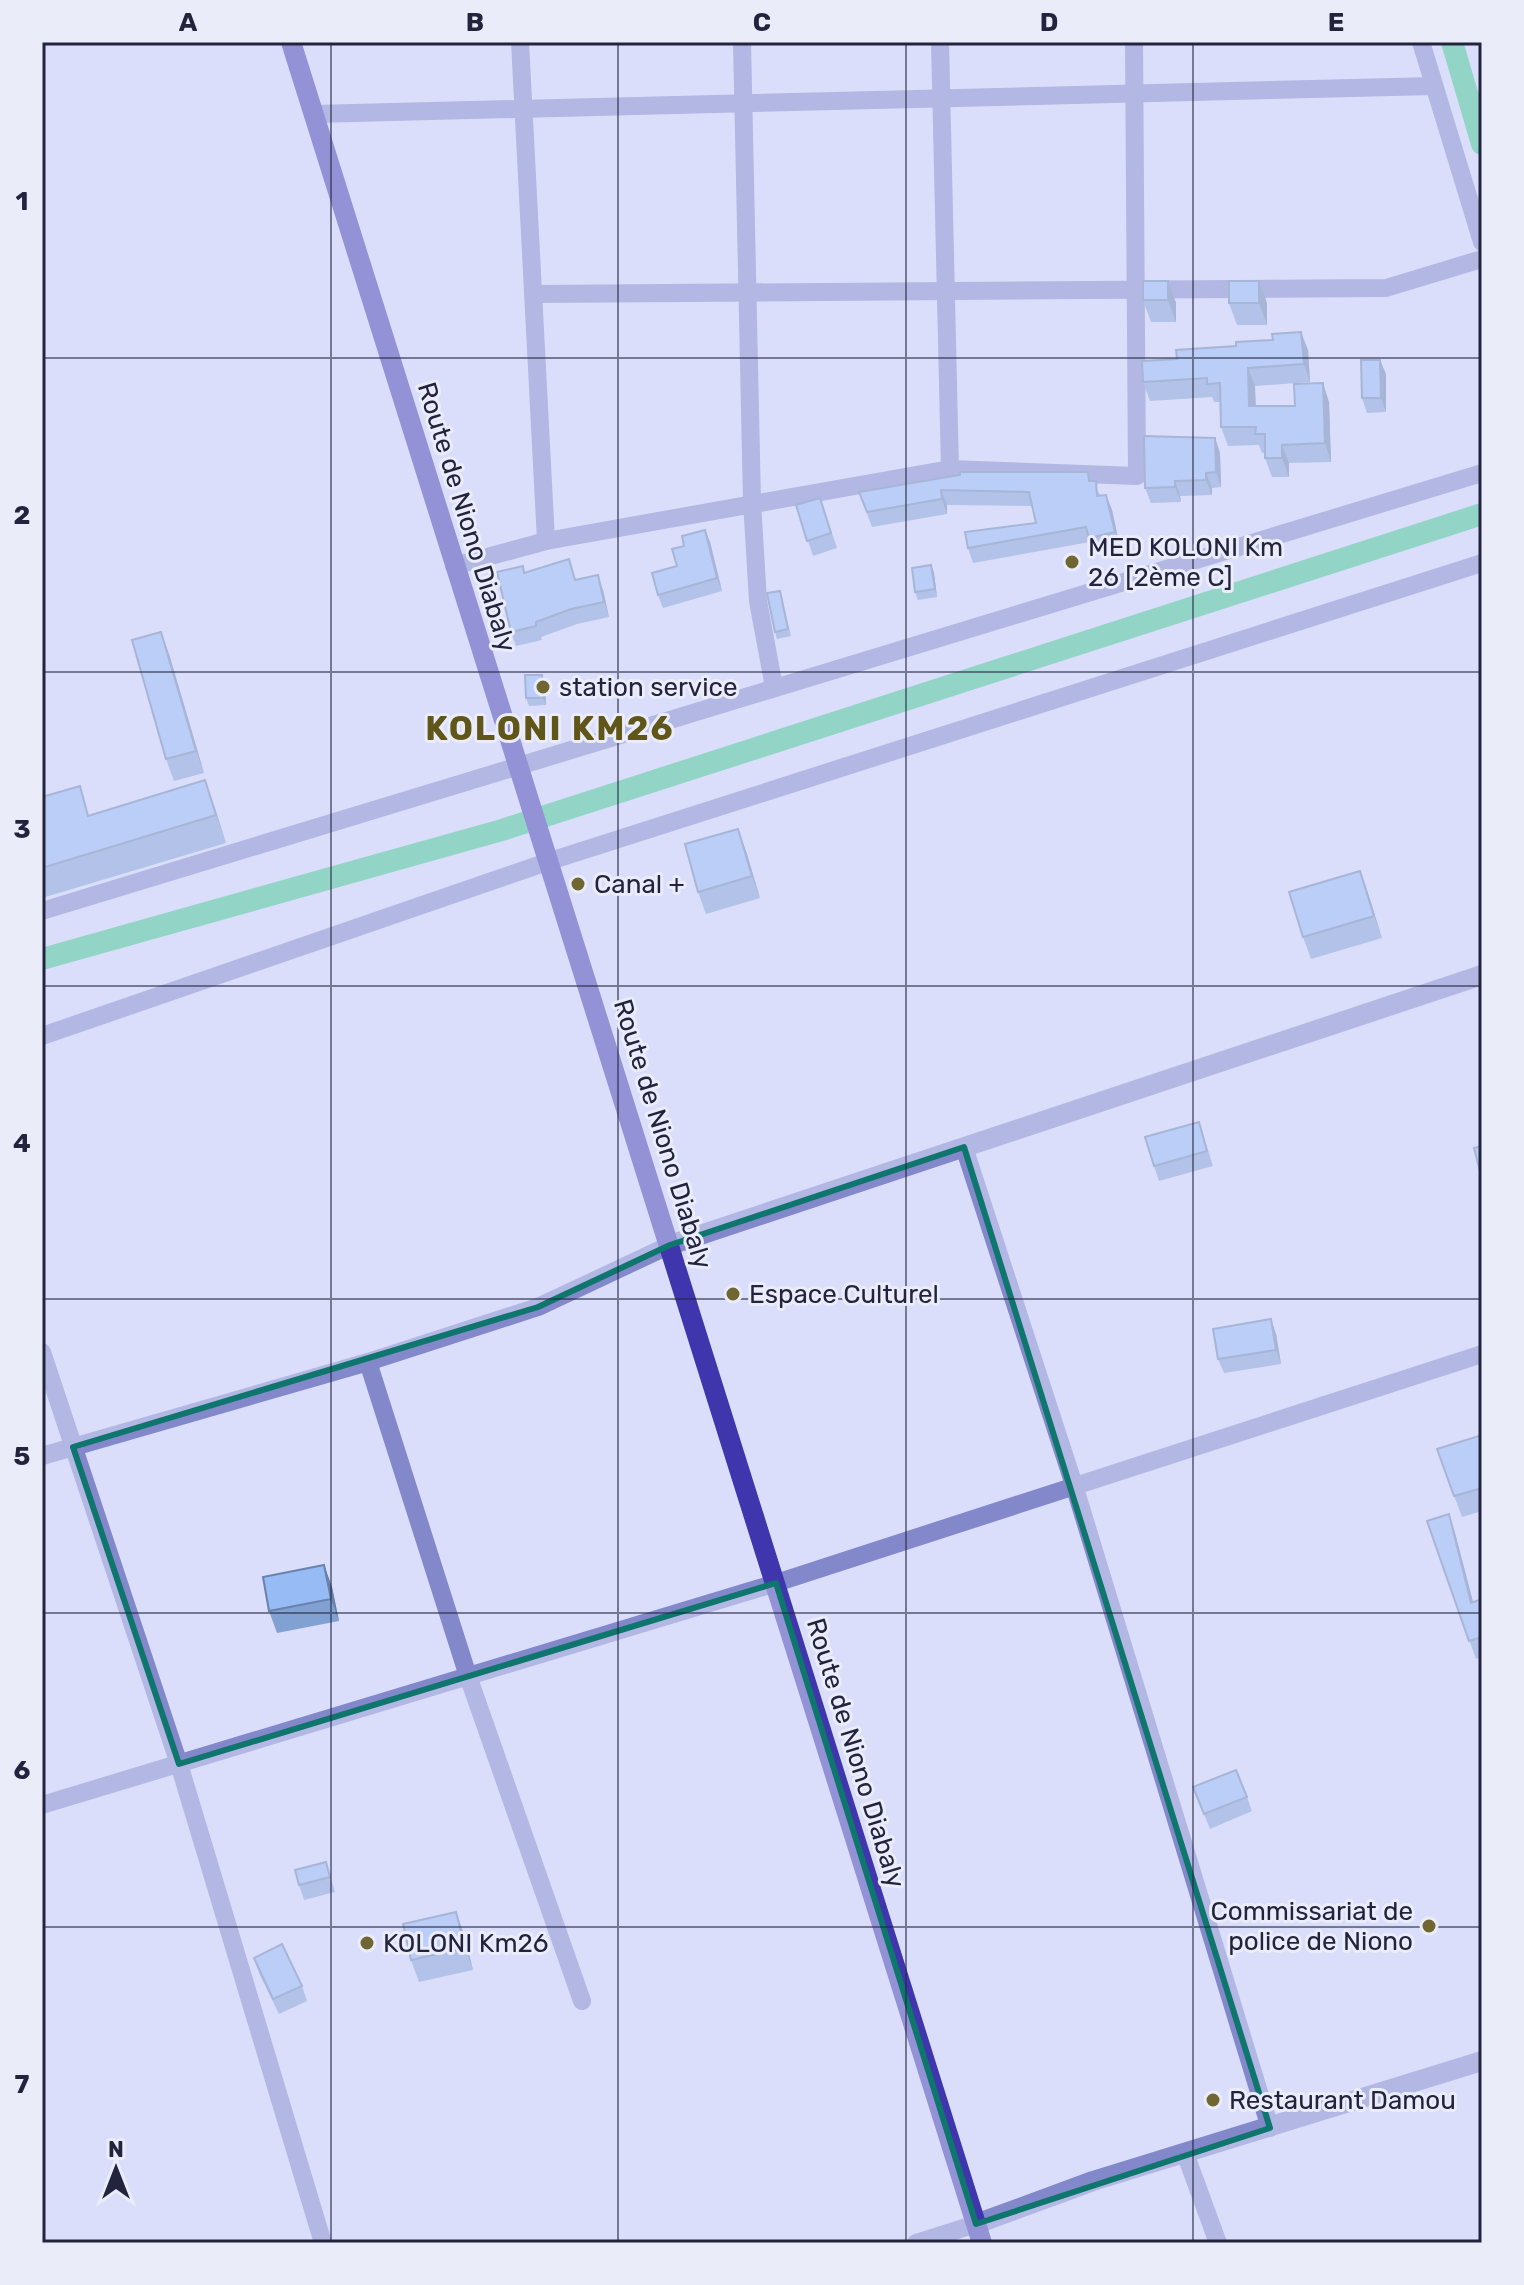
<svg xmlns="http://www.w3.org/2000/svg" width="1524" height="2285" viewBox="0 0 1524 2285" font-family="Rubik,sans-serif">
  <style>
    .lines { fill: none; stroke-linecap: round; stroke-linejoin: round }
    .canal { stroke: #3acb89; stroke-width: 22 }
    .minor { stroke: #8288c9; stroke-width: 18 }
    .tertiary { stroke: #8288c9; stroke-width: 20 }
    .primary { stroke: #3f35ac; stroke-width: 20 }
    .wall { fill: #81a1d3 }
    .shaded-wall { fill: #6983ac }
    .building { fill: #96bbf5; stroke: #6983ac; stroke-width: 2 }
    .marked { fill: none; stroke: #0f766e; stroke-width: 6; stroke-linejoin: round }
    .grid { fill: none; stroke: #22243e; stroke-width: 2; stroke-opacity: 0.55 }
    .poi-dot { fill: #6f6632; stroke: #eaecfa; stroke-width: 3 }
    .labels { text-anchor: middle; stroke-width: 6; stroke-linejoin: round; paint-order: stroke }
    .street-label { font-size: 26px; fill: #22243e; stroke: #eaecfa }
    .poi-label { font-size: 26px; fill: #22243e; stroke: #eaecfa; text-anchor: start }
    .district-label { font-size: 34px; font-weight: bold; letter-spacing: 2px; fill: #615619; stroke: #eaecfa }
    .neatline { fill: none; stroke: #22243e; stroke-width: 3 }
    .grid-label { font-size: 26px; text-anchor: middle; font-weight: bold; fill: #22243e }
  </style>
  <rect width="100%" height="100%" fill="#dadefa"/>
  <g class="lines">
    <g class="canal">
      <path d="M1452,42l30,102"/>
      <path d="M42,959l460,-129 980,-316"/>
    </g>
    <g class="minor">
      <path d="M742,42l10,460 6,99 16,86"/>
      <path d="M1421,42l61,200"/>
      <path d="M314,114l1120,-28"/>
      <path d="M533,294l853,-6 96,-29"/>
      <path d="M950,469l187,7 -3,-434"/>
      <path d="M546,541l404,-72 -10,-427"/>
      <path d="M454,566l92,-25 -26,-499"/>
      <path d="M42,911l1440,-438"/>
      <path d="M42,1036l508,-175 932,-298"/>
      <path d="M964,1147l110,338 196,643"/>
      <path d="M42,1352l137,412 144,479"/>
      <path d="M368,1362l100,314 114,325"/>
      <path d="M42,1456l326,-94 170,-55 132,-62"/>
      <path d="M42,1805l734,-222 706,-229"/>
      <path d="M1185,2153l33,90"/>
      <path d="M916,2243l60,-19"/>
    </g>
    <g class="tertiary">
      <path d="M670,1245l812,-270"/>
      <path d="M976,2224l117,-43 389,-120"/>
    </g>
    <path class="primary" d="M291,42c230,734 466,1466 691,2201"/>
  </g>
  <g class="wall">
    <path d="M1168,281l8,22v19h-25l-8,-22z"/>
    <path d="M1229,303h38v22h-30z"/>
    <path d="M1308,350l2,32 -55,4 1,20h39l34,-4 2,60 -42,1v14h-17l-7,-19v-5h-3l-3,-8 -31,1 -7,-19 -1,-25h-6l-2,-5 -62,4 -7,-19z"/>
    <path d="M1386,374v38l-19,1 -5,-15z"/>
    <path d="M1215,438l5,15 1,34 -9,1v7l-32,1 1,6 -30,1 -6,-15z"/>
    <path d="M1091,481l10,15 5,-1 6,15 8,37 -26,6 -4,-11 -117,21 -5,-15 68,-25 -4,-17 -85,-1v9l-75,13 -13,-35z"/>
    <path d="M820,498l17,50 -24,8 -17,-51z"/>
    <path d="M705,530l5,12 12,49 -59,17 -5,-13 19,-29 7,-20z"/>
    <path d="M931,565l3,8 3,24 -19,3 -3,-8z"/>
    <path d="M523,566l2,7 51,7 27,10 6,27 -32,7 -36,13 1,3 -26,6 -5,-14z"/>
    <path d="M780,591l11,45 -14,3 -2,-7z"/>
    <path d="M169,654l35,119 -30,8 -8,-22z"/>
    <path d="M545,682l1,23 -17,1 -3,-8z"/>
    <path d="M205,780l21,63 -184,55v-101l48,19z"/>
    <path d="M746,851l14,47 -54,16 -8,-22z"/>
    <path d="M1360,871l22,67 -71,21 -8,-22z"/>
    <path d="M1199,1122l14,44 -54,15 -5,-15z"/>
    <path d="M1276,1334l5,30 -57,9 -6,-14z"/>
    <path d="M1482,1435v76l-20,6 -25,-68z"/>
    <path d="M1427,1521l28,12 18,69 9,-3v58l-6,2z"/>
    <path d="M324,1565l8,22 7,34 -62,12 -8,-22z"/>
    <path d="M1193,1787l54,10 5,14 -42,18z"/>
    <path d="M326,1862l9,30 -31,8 -5,-15z"/>
    <path d="M456,1912l8,22 9,36 -54,12 -8,-22z"/>
    <path d="M254,1958l48,28 5,15 -28,13 -20,-41z"/>
  </g>
  <g class="shaded-wall">
    <path d="M1168,281l8,22v19l-8,-22z"/>
    <path d="M1259,281l8,22v22l-8,-22z"/>
    <path d="M1301,332l7,18 2,32 -6,-18z"/>
    <path d="M1380,360l6,14v38l-5,-14z"/>
    <path d="M1248,368l7,18 1,38 -7,-18z"/>
    <path d="M1323,383l6,19 2,60 -6,-19z"/>
    <path d="M1215,438l5,15 1,34 -5,-15z"/>
    <path d="M1282,445l7,18v14l-7,-19z"/>
    <path d="M1206,473l6,15v7l-6,-15z"/>
    <path d="M1175,481l5,15 1,6 -6,-15z"/>
    <path d="M941,490l6,15v9l-5,-15z"/>
    <path d="M1106,495l6,15 8,37 -5,-15z"/>
    <path d="M705,530l5,12 12,49 -5,-13z"/>
    <path d="M931,565l3,8 3,24 -2,-8z"/>
    <path d="M598,575l5,15 6,27 -5,-15z"/>
    <path d="M161,632l8,22 35,119 -8,-22z"/>
    <path d="M542,675l3,7 1,23 -3,-7z"/>
    <path d="M205,780l10,28 11,35 -10,-28z"/>
    <path d="M738,829l8,22 14,47 -8,-22z"/>
    <path d="M1360,871l8,22 14,45 -8,-22z"/>
    <path d="M1271,1319l5,15 5,30 -5,-14z"/>
    <path d="M1449,1514l6,19 23,88 -7,-18z"/>
    <path d="M324,1565l8,22 7,34 -8,-22z"/>
    <path d="M456,1912l8,22 9,36 -8,-22z"/>
  </g>
  <g class="building">
    <rect x="1143" y="281" width="25" height="19"/>
    <rect x="1229" y="281" width="30" height="22"/>
    <path d="M1301,332l3,32 -56,4 1,38h46l-1,-22 29,-1 2,60 -43,2v13h-17v-24h-10l1,-7h-35l-1,-44 -13,1v-6l-64,4 -1,-21 35,-2 -1,-9 60,-4v-4l37,-2 -1,-6z"/>
    <path d="M1361,360h19l1,38h-19z"/>
    <path d="M1144,436l71,2 1,34 -10,1v7l-31,1v6l-30,1z"/>
    <path d="M960,472h128l1,9h7l1,15 9,-1 9,37 -26,6 -3,-11 -118,21 -3,-16 71,-9 -7,-31 -88,-2 1,9 -75,13 -8,-20 101,-17z"/>
    <path d="M820,498l11,35 -24,8 -11,-36z"/>
    <path d="M705,530l12,48 -59,17 -6,-22 25,-7 -5,-17 12,-3 -2,-10z"/>
    <path d="M569,559l6,21 23,-5 6,27 -33,7 -35,13v4l-25,6 -14,-60 26,-6 1,7z"/>
    <path d="M931,565l4,24 -20,3 -3,-24z"/>
    <path d="M780,591l8,38 -13,3 -8,-39z"/>
    <path d="M161,632l35,119 -30,8 -34,-119z"/>
    <path d="M525,675h17l1,23h-17z"/>
    <path d="M205,780l11,35 -174,53v-71l38,-11 8,30z"/>
    <path d="M738,829l14,47 -54,16 -13,-48z"/>
    <path d="M1360,871l14,45 -71,21 -14,-45z"/>
    <path d="M1199,1122l8,29 -53,15 -9,-29z"/>
    <path d="M1482,1146v33l-8,-31z"/>
    <path d="M1271,1319l5,31 -58,9 -5,-30z"/>
    <path d="M1482,1435v53l-28,8 -17,-47z"/>
    <path d="M1449,1514l22,89 11,-4v38l-13,4 -42,-120z"/>
    <path d="M324,1565l7,34 -62,12 -6,-34z"/>
    <path d="M1236,1770l11,27 -43,17 -11,-27z"/>
    <path d="M326,1862l4,15 -31,8 -4,-15z"/>
    <path d="M456,1912l9,36 -54,12 -8,-36z"/>
    <path d="M282,1944l20,42 -29,13 -19,-41z"/>
  </g>
  <path d="M0 0H1524V2285H0ZM964,1147l306,981 -294,96 -200,-641 -597,181 -106,-317 465,-140 132,-62z" fill="#dadefa" fill-opacity=".55" fill-rule="evenodd"/>
  <path class="marked" d="M964,1147l306,981 -294,96 -200,-641 -597,181 -106,-317 465,-140 132,-62z"/>
  <path class="grid" d="M331,42v2201M618,42v2201M906,42v2201M1193,42v2201M42,358h1440M42,672h1440M42,986h1440M42,1299h1440M42,1613h1440M42,1927h1440"/>
  <g class="poi-dot">
    <circle cx="1072" cy="562" r="8"/>
    <circle cx="543" cy="687" r="8"/>
    <circle cx="578" cy="884" r="8"/>
    <circle cx="733" cy="1294" r="8"/>
    <circle cx="1429" cy="1926" r="8"/>
    <circle cx="367" cy="1943" r="8"/>
    <circle cx="1213" cy="2100" r="8"/>
  </g>
  <g class="labels">
    <g class="street-label">
      <text transform="translate(467 517) rotate(73)" y="9">Route de Niono Diabaly</text>
      <text transform="translate(663 1134) rotate(73)" y="9">Route de Niono Diabaly</text>
      <text transform="translate(856 1753) rotate(73)" y="9">Route de Niono Diabaly</text>
    </g>
    <g class="poi-label">
      <text x="1088" y="556">MED KOLONI Km<tspan x="1088" dy="30">26 [2ème C]</tspan></text>
      <text x="559" y="696">station service</text>
      <text x="594" y="893">Canal +</text>
      <text x="749" y="1303">Espace Culturel</text>
      <text x="1413" y="1920" text-anchor="end">Commissariat de<tspan x="1413" dy="30">police de Niono</tspan></text>
      <text x="383" y="1952">KOLONI Km26</text>
      <text x="1229" y="2109">Restaurant Damou</text>
    </g>
    <g class="district-label">
      <text x="550" y="740">KOLONI KM26</text>
    </g>
  </g>
  <rect width="1524" height="2285" fill="none" stroke="#eaecfa" stroke-width="88"/>
  <g transform="translate(116 2169)" stroke="#eaecfa" stroke-width="6" paint-order="stroke">
  <path d="M0-6L14 30L0 20L-14 30Z" fill="#22243e"/>
  <text y="-12" font-size="22" font-weight="bold" text-anchor="middle" fill="#22243e">N</text>
  </g>
  <rect x="44" y="44" width="1436" height="2197" class="neatline"/>
  <g class="grid-label">
    <text x="188" y="31">A</text>
    <text x="475" y="31">B</text>
    <text x="762" y="31">C</text>
    <text x="1049" y="31">D</text>
    <text x="1336" y="31">E</text>
    <text x="22" y="210">1</text>
    <text x="22" y="524">2</text>
    <text x="22" y="838">3</text>
    <text x="22" y="1152">4</text>
    <text x="22" y="1465">5</text>
    <text x="22" y="1779">6</text>
    <text x="22" y="2093">7</text>
  </g>
</svg>
